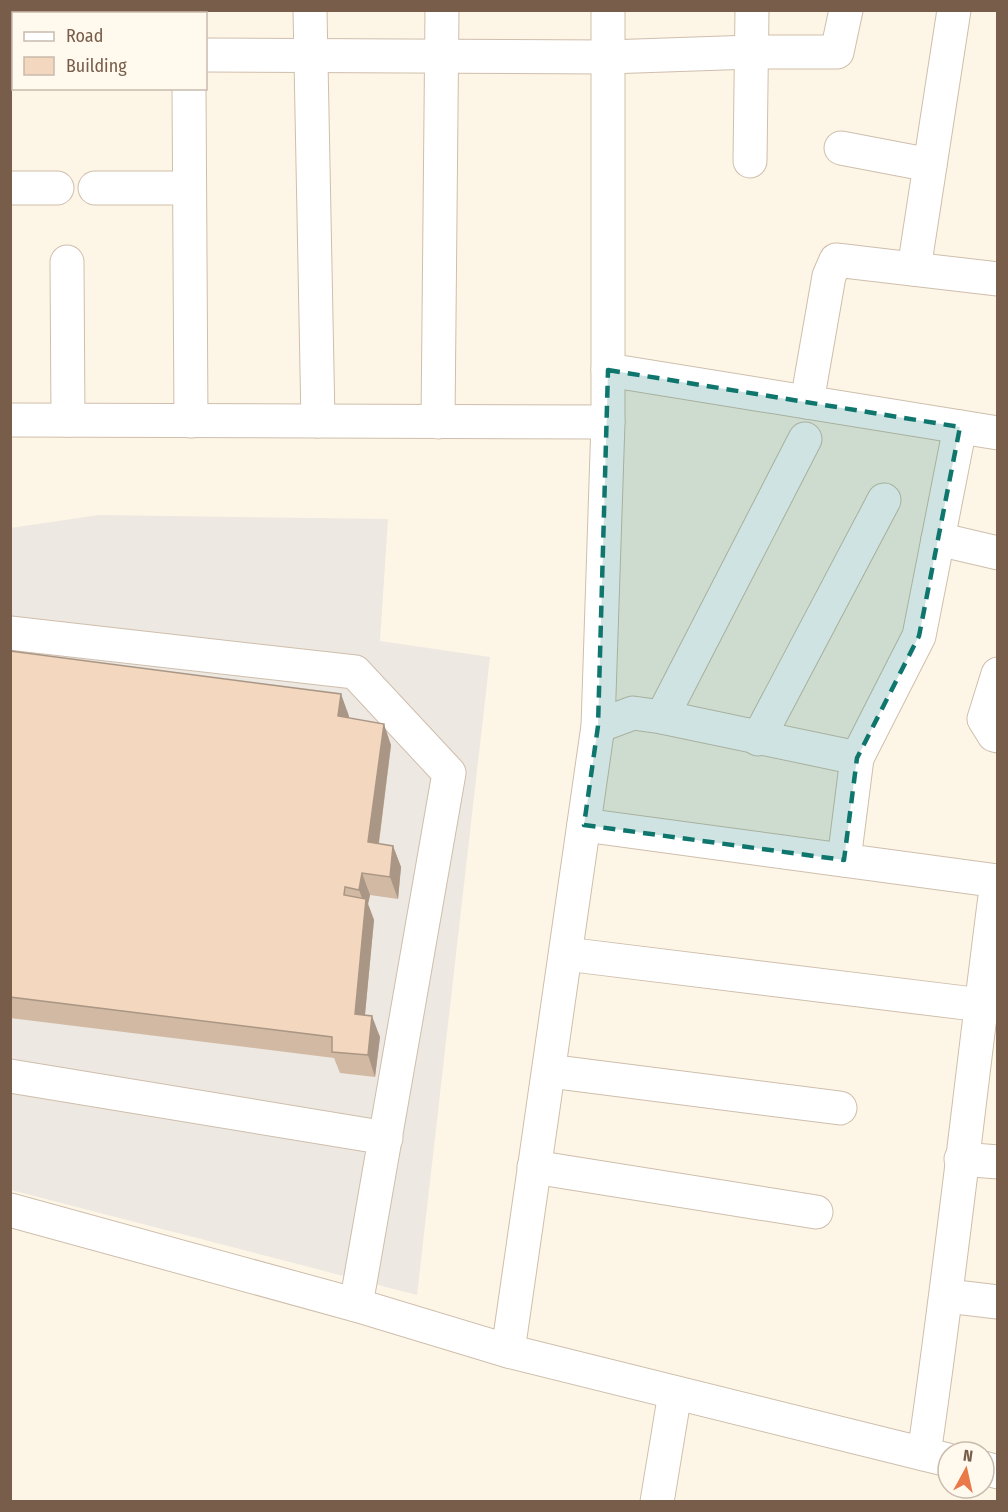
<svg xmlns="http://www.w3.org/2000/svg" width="1008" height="1512" viewBox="0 0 1008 1512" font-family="'Fira Sans Condensed',sans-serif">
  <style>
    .industrial { fill: #ede8e1 }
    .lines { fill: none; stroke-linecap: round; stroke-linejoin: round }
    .minor-casing { stroke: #cfbeac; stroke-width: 35 }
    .minor { stroke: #fff; stroke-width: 33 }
    .wall { fill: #d1b9a3 }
    .shaded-wall { fill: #aa9685 }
    .building { fill: #f3d7be; stroke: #aa9685; stroke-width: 1.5 }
    .marked { fill: #0f766e; fill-opacity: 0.2; stroke: #0f766e; stroke-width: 4.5; stroke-dasharray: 12 8; stroke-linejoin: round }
  </style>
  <rect width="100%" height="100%" fill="#fdf6e7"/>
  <path class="industrial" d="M99,515l289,4 -8,122 110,16 -73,638 -406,-105 -1,-662z"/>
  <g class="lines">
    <g class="minor-casing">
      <g id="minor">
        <path d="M70,10v4"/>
        <path d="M310,10l8,411"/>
        <path d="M188,14v-4"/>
        <path d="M10,54l4,1"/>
        <path d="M206,55l402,2 144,-5h85l9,-42"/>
        <path d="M189,88l2,333"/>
        <path d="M841,148l89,17"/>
        <path d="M750,161l2,-151"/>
        <path d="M10,188h47"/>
        <path d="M95,188h94"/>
        <path d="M67,262l1,158"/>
        <path d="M914,269l40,-259"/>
        <path d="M608,370l390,63"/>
        <path d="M807,402l22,-126 7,-16 162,19"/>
        <path d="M10,420l598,2"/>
        <path d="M438,422l4,-412"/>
        <path d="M938,539l60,14"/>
        <path d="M10,633l345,39 94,101 -93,532"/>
        <path d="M998,674l-14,45 10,16 4,1"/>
        <path d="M662,717l143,-278"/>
        <path d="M598,726l35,-13 29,4 195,41 -13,102"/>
        <path d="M758,739l126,-239"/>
        <path d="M857,758l62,-122 41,-209"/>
        <path d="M584,825l414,56"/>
        <path d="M566,954l432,53"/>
        <path d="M549,1071l291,37"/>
        <path d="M10,1076l376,62"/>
        <path d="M961,1159l37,3"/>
        <path d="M534,1167l282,45"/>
        <path d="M10,1210l346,95 152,46 440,109"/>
        <path d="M947,1296l51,6"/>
        <path d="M508,1351l90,-625 10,-304v-412"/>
        <path d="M924,1454c28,-191 48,-382 73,-573"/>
        <path d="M984,1468l14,4"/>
        <path d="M657,1502l18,-109"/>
      </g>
    </g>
    <use href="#minor" class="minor"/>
  </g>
  <path class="wall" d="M10,651l339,65v2l42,27 -12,99 14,2 8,21 -3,32 -28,-4 -2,9 6,16 -9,95 15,22 -5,40 -35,-4 -6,-15 -324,-40z"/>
  <g class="shaded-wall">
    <path d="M341,694l8,22 -3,22 -8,-22z"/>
    <path d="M384,724l7,21 -15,119 -8,-22z"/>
    <path d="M393,846l8,21 -3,32 -8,-22z"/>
    <path d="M362,873l8,22 -2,9 6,16 -11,115 -8,-21 10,-108 -6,-16z"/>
    <path d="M372,1016l8,21 -5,40 -7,-22z"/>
  </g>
  <path class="building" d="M10,651l331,43 -3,22 46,8 -16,118 25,4 -3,31 -28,-4 -3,17 -14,-3 -1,8 22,4 -11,115 17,2 -4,39 -36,-3v-15l-322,-40z"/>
  <path class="marked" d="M608,370l352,57 -41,209 -62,122 -13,102 -260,-35 14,-99z"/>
  <rect width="1008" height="1512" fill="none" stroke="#785e4a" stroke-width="24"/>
  <rect x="12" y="12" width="195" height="78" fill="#fff9ee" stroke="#c9bbac" stroke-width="1.5"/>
  <rect x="24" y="32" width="30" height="9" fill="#ffffff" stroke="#c9bbac" stroke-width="1.5"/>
  <text x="66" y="42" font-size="18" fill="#785e4a">Road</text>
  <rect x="24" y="57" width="30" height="18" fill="#f3d7be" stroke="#c9bbac" stroke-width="1.5"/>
  <text x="66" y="72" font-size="18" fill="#785e4a">Building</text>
  <g transform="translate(966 1470) rotate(8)"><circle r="28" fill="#fff9ee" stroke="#c9bbac" stroke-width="1.5"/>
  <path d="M0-4.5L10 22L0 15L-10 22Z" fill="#ea7949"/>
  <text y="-9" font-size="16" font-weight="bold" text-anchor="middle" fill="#785e4a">N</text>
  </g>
</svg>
